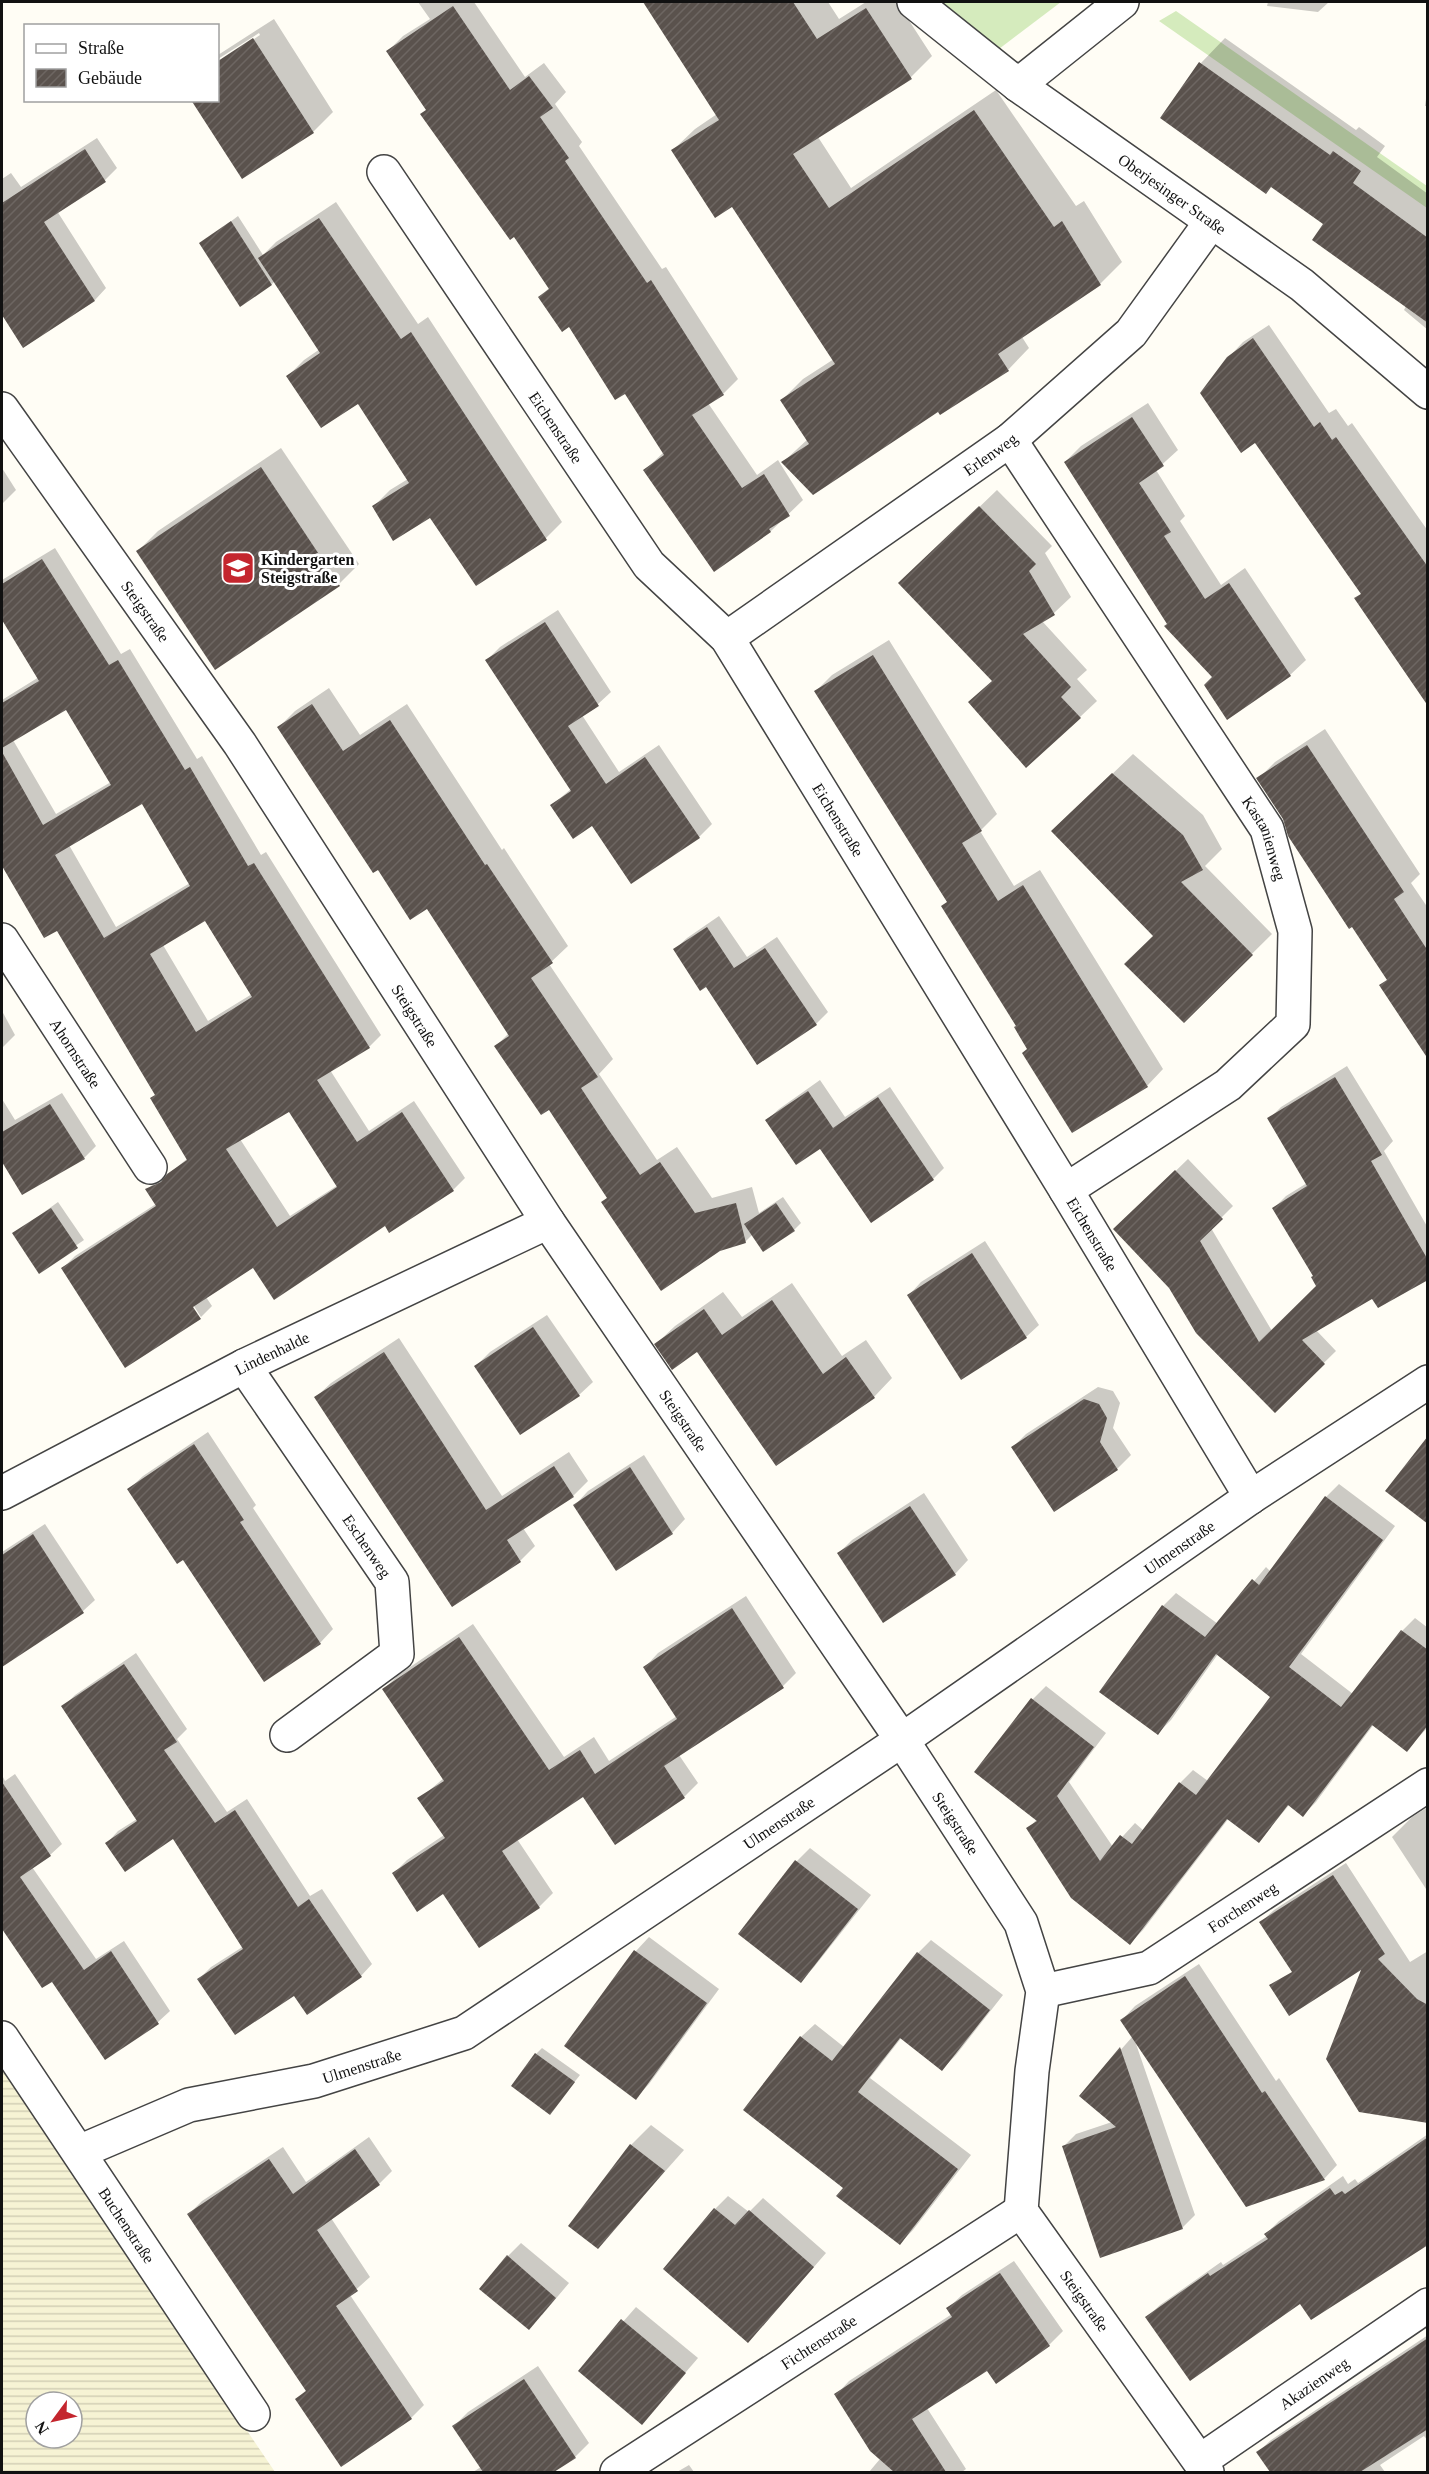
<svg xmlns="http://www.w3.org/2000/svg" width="1429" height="2474" viewBox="0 0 1429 2474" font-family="Georgia,serif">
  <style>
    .farmland { fill: url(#farmland-rules); fill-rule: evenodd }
    .grass { fill: #d5ebbd }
    .shadow { fill: #0003; fill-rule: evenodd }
    .building { fill: url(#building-hatch); fill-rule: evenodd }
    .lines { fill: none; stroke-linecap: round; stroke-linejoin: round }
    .street-casing { stroke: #444; stroke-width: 36 }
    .street { stroke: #fff; stroke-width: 33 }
    .labels { text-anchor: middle; stroke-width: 6; stroke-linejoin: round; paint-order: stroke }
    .street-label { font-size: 16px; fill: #111; stroke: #fff }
    .poi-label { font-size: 16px; font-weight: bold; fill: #111; stroke: #fff; text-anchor: start }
  </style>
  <defs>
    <pattern id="farmland-rules" width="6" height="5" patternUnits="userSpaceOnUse" patternTransform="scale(1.5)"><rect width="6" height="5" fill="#f6f3d4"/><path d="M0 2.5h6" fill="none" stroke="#d2cfb5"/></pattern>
    <pattern id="building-hatch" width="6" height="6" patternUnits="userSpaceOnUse" patternTransform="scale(1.5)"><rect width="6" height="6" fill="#5a524d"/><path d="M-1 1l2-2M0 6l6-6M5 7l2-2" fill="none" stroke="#6d6662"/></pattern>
  </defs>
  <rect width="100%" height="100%" fill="#fffdf5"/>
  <path class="farmland" d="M2,2068l273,404h-273zM36,2402h36v36h-36z"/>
  <g class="grass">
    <path d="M924,2h137l-70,53z"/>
    <path d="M1176,11l251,175v22l-268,-187z"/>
  </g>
  <g class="shadow">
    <path d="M418,2h56l51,75 19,-14 22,29 -11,12 27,38 -3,4 83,123 4,-2 72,112 -15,15 -15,9 49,72 21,-15 25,40 -32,31 -57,38 -69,-99 19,-18 -38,-60 -57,-67 -29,-28 10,-10 -35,-52 -93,-121 5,-5 -39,-58 15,-15 27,-17z"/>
    <path d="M645,2h183l11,17 27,-17h31l35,54 -21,21 -93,60 33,51 145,-98 80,116 8,-5 38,61 -22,22 -78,53 7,11 -21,22 -70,40 -155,52 25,-23 -26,-39 21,-21 31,-20 -102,-154 -59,-55 22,-21 22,-15z"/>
    <path d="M1268,2h61l-11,10 -51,-6z"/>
    <path d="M274,19l59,93 -20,20 -95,-32v-37l42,-28 -1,-2 -41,26v-4z"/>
    <path d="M1225,38l131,92 3,-3 26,19 -8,11 51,37v136l-24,-20 2,-4 -81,-82 -124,-161z"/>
    <path d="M1428,85v21h-3z"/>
    <path d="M97,138l20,30 -12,12 -48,31 49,77 -11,12 -71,46 -22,-34v-133l9,-6 10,14z"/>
    <path d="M336,202l82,122 10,-7 134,205 -16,16 -70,46 -45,-68 -57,-10 16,-16 18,-11 -50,-77 -70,-26 16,-16 16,-11 -45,-68 -3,3 -71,-40 37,-28 25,39 13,-13z"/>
    <path d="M1269,325l60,88 7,-4 12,17 4,-3 76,108v148l-72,-81 6,-5 -134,-235 15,-16z"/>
    <path d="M1148,403l30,47 -22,20 29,46 -5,5 41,64 24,-17 61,92 -16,15 -63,43 -13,-41 -45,-54 -104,-161 16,-16z"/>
    <path d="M281,448l78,116 -20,20 -123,83 -78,-116 20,-20z"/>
    <path d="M2,468l14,22 -14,14z"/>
    <path d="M997,490l55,56 -7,7 26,44 -17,16 -12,8 45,49 -10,9 20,22 -17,16 -163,-150z"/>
    <path d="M55,548l66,106 9,-5 67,110 5,-3 59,99 5,-3 115,183 -12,12 -39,23 39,61 45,-30 51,77 -12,12 -68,34 -132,42 -47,31 6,9 -11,11 -11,-17 -3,2 11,15h2l-74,49 -63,-98 12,-12 81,-52 -9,-14 12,-12 12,-6 17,-14 -32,-64 -99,-165 -12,7 -43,-73v-163l37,-23 -37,-60v-37zM66,707l45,75 -55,32 -43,-74zM142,802l48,81 -74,44 -47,-82zM206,919l46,75 -44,27 -45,-76zM289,1110l49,75 -48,31 -50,-77z"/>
    <path d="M558,610l53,82 -13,12 -16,11 37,57 40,-27 53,79 -13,13 -107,-13 -40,-19 19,-16 -84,-129 13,-13z"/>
    <path d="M889,640l108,174 -17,17 34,55 26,-16 123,199 -16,17 -119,-38 -80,-147 -132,-210 16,-16z"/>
    <path d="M329,688l31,47 47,-31 95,146 2,-2 64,98 -19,18 64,95 -14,15 58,86 20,-13 35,51 40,-11 7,26 24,-16 18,26 -7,7 -31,20 -10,-16 -8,8 -142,-40 5,-5 -59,-89 -53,-62 13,-13 -81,-126 -50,-39 -99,-141 16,-16z"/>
    <path d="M1325,729l95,145 -9,9 17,25v148l-47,-71 7,-6 -130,-200 17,-17z"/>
    <path d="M1133,754l70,61 19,34 -17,17 67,68 -88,87 -29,-85 -75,-131z"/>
    <path d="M719,916l28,41 30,-20 51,75 -12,12 -110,-39 -31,-36 12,-11z"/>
    <path d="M2,1011l13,24 -13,13z"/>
    <path d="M1347,1066l46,75 -9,10 44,77v50l-55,19 -57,33 20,21 -61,60 -148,-193 61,-59 45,47 -22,22 61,103 45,-45 -2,-10 -41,-68 12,-12 21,-13 -38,-64 12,-12z"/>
    <path d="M820,1080l25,37 45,-30 54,81 -11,11 -112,-33 -54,-26 12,-11z"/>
    <path d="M62,1093l34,53 -12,12 -61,35 -21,-33v-61l13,21z"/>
    <path d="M58,1202l26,38 -45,31 -25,-37z"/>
    <path d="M985,1241l54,84 -13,12 -117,-42 12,-13z"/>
    <path d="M792,1283l50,73 24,-16 26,38 -18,19 -176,-47 -42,-6 19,-18 48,-34 19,25z"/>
    <path d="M547,1315l46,67 -14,13 -103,-29 14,-14z"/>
    <path d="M399,1338l103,158 67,-44 19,29 -15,15 -50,32 12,18 -15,15 -204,-164 15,-14z"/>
    <path d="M1098,1387l15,4 7,12 -7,25 18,27 -14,14 -63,41 -41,-63 13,-13z"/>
    <path d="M208,1432l48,73 -3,3 80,121 -13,14 -137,-85 -54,-69 14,-13z"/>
    <path d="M644,1455l41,64 -13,14 -97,-28 13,-14z"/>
    <path d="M1339,1484l56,42 -94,128 52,40 49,-63 13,-13 13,10v99l-21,23 -33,-26 -58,78 -13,13 -13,-11 -31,37 -30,-23 -86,112 -13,13 -102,-114 9,-10 -61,-47 57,-73 13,-13 60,47 -37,49 44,65 22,-24 9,8 36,-48 13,-13 15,11 65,-85 -55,-42 -47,66 -13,13 5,-127 13,-13 42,31 48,-57 5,5 55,-75z"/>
    <path d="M924,1493l44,67 -13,14 -116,-21 13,-13z"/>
    <path d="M45,1524l50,76 -12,11 -81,54v-113z"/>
    <path d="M746,1596l50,77 -13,13 -104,69 19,28 -14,14 -101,-3 -66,45 36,54 -14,14 -95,-15 -50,-19 13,-13 37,-25 -25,-36 25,-21 -60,-89 13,-13 76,-52 91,133 30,-20 15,24 68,-45 -32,-49 13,-14z"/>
    <path d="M136,1653l51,76 -10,10 50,73 20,-13 63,97 12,-7 50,75 -11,12 -67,18 -95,-15 12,-12 33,-21 -70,-109 -67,6 11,-12 19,-12 -74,-112 12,-12z"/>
    <path d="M15,1774l47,70 -12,11 -18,12 64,92 28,-18 46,70 -12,11 -53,36 -103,-153v-130l3,6z"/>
    <path d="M1428,1807v85l-36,-55 20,-20z"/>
    <path d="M810,1848l61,47 -57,72 -13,14 -61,-47 57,-73z"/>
    <path d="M1346,1863l64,99 18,-11v140l-64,-125 -103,-44 13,-12z"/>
    <path d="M649,1937l70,52 -70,95 -13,14 -70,-52 70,-95z"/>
    <path d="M931,1940l72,55 -47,60 -14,14 -40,-32 -32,41 101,77 -58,75 -13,13 -55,-56 -44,-150 14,-13 29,23 74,-94z"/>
    <path d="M1199,1964l77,117 3,-3 58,87 -13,14 -189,-138 60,174 -13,13 -118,-82 12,-12 36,-12 -31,-27 52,-59 -11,-16 13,-14z"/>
    <path d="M542,2048l38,27 -30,38 -14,-59z"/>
    <path d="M651,2125l33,25 -86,97 33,-102z"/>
    <path d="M1428,2134v96l-128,72 -153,15 13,-12 61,-43 2,3 44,-29 -1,-2 13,-13 64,-45 5,8 7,-5 3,4z"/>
    <path d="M369,2137l23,34 -13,13 -48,34 39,59 -20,18 74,110 -13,13 -114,-18 10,-11 -118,-175 13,-13 81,-54 23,35z"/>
    <path d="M728,2196l21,16 14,-14 63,55 -65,75 -46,-119z"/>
    <path d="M521,2243l48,40 -27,32 -34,-59z"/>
    <path d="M1014,2261l49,70 -14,14 -53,37 -8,-13 -61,39 39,61 -4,3h-93l11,-13 -44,-64 13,-14 103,-67 -4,-6 14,-13z"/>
    <path d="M636,2307l62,51 -56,65 -62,-52z"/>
    <path d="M1428,2335v106l-4,-5 -44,29 5,7h-113l-14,-20 13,-12z"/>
    <path d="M538,2366l51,77 -14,14 -24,15h-78l8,-5 -27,-41 14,-14z"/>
    <path d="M689,2465l5,7h-17z"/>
  </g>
  <g class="building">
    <path d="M643,2h150l24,37 49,-31 46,71 -119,75 36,54 145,-98 80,117 8,-6 39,64 -103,69 11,17 -69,44 -2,-3 -125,83 -32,-33 28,-18 -29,-44 55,-36 -103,-157 -17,11 -44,-68 48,-30z"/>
    <path d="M453,6l57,84 19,-14 24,32 -13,9 29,41 -4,3 82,122 4,-3 73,115 -32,20 50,73 22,-14 26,42 -21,13 2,3 -57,40 -71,-102 21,-15 -39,-61 -10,6 -46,-73 -7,5 -24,-35 11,-8 -35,-52 -4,3 -90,-126 6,-4 -40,-59z"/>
    <path d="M253,38l61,95 -72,46 -51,-79h27v-39z"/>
    <path d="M1199,62l131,93 3,-4 28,20 -8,12 75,55v85l-116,-83 11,-16 -52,-37 -5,7 -106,-76z"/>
    <path d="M85,149l21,33 -62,40 51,79 -72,47 -21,-33v-112z"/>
    <path d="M319,218l82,121 10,-7 136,208 -71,46 -46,-68 -37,23 -21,-35 37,-23 -51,-79 -37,24 -35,-52 34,-23 -62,-95z"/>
    <path d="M231,221l41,64 -32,22 -41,-64z"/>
    <path d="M1253,338l61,89 6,-5 12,18 4,-3 92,130v139l-74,-108 7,-4 -106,-151 -14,10 -41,-60 27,-36z"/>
    <path d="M1132,417l32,49 -25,17 32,49 -7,4 41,63 24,-16 62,93 -64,44 -23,-35 8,-8 -48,-51 3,-2 -103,-162z"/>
    <path d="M261,467l79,119 -125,84 -79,-119z"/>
    <path d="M979,506l57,58 -7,7 26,44 -32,19 48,53 -10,10 20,21 -55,50 -58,-66 24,-21 -94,-98z"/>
    <path d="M42,559l67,106 9,-5 67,110 5,-3 58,99 6,-3 116,185 -53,32 40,62 45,-30 52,79 -65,42 -4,-7 -111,74 -21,-32 -60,39 8,12 -76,49 -64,-100 95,-62 -11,-17 16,-7 6,-8 20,-14 -37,-62 5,-3 -98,-164 -13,7 -42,-72v-114l41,73 68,-40 -45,-75 -64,38v-45l37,-22 -37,-61v-36zM142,804l48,82 -86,52 -49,-83zM205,921l47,76 -56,35 -46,-78zM289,1112l48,75 -60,40 -51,-78z"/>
    <path d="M545,622l54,84 -31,20 38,58 39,-27 55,81 -69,46 -39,-58 -19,13 -23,-34 21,-14 -86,-131z"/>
    <path d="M873,655l109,176 -20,12 36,58 25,-16 125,202 -76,46 -50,-80 5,-4 -13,-22 2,-1 -75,-120 6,-4 -133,-211z"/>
    <path d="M312,704l31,47 47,-31 95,145 2,-1 66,99 -22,15 67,99 -17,11 27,41 32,46 20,-13 35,51 41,-10 10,40 -26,8 -59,40 -60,-89 6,-4 -31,-47 -27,-41 -8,5 -47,-69 15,-10 -82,-127 -17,11 -32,-50 -5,3 -96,-146z"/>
    <path d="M1307,745l97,147 -10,7 34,52v108l-49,-74 8,-5 -35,-53 -3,2 -61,-93 -5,-17 -27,-41z"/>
    <path d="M1112,773l71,62 20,35 -22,12 72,73 -69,68 -60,-59 29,-28 -102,-105z"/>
    <path d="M707,927l27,41 31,-20 52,77 -60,40 -51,-78 -6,4 -27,-42z"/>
    <path d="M1335,1077l47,78 -11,6 57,99v20l-50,28 -6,-9 -70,41 23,24 -50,49 -79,-80 -27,-45 -56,-59 62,-59 48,49 -23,22 59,101 57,-56 -5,-9 2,-1 -41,-68 35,-22 -40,-68z"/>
    <path d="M808,1091l25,37 45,-31 56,83 -63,43 -51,-74 -24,16 -31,-45z"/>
    <path d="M50,1104l35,55 -63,36 -20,-33v-30z"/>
    <path d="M776,1203l19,28 -32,21 -19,-28z"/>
    <path d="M51,1208l27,40 -39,26 -27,-41z"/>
    <path d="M972,1253l55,85 -66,42 -54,-85z"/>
    <path d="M772,1300l51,74 23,-17 29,41 -99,68 -79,-114 -25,18 -18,-26 50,-35 18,26z"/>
    <path d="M533,1327l47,69 -60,39 -46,-69z"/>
    <path d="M384,1352l102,158 68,-44 20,31 -67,43 14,22 -69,45 -138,-210z"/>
    <path d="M1084,1399l15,5 8,14 -7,24 18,28 -64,42 -43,-65z"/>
    <path d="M1428,1436v88l-43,-33z"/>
    <path d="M194,1444l50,76 -4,2 81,122 -57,38 -81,-122 -6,4 -50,-75z"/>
    <path d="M630,1467l43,67 -57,37 -43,-66z"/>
    <path d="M1325,1496l58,44 -94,127 52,40 60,-77 27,20v75l-21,27 -35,-27 -69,92 -15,-12 -29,38 -32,-24 -97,126 -59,-47 -45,-70 11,-7 -63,-49 57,-74 63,49 -37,49 43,65 20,-26 12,9 47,-62 17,13 74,-98 -54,-43 -58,81 -59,-43 63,-87 43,32 47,-58 7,6z"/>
    <path d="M910,1506l46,69 -73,48 -46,-70z"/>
    <path d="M33,1534l51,79 -82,54v-112z"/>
    <path d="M732,1608l52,80 -120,78 21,32 -70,47 -32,-48 -81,54 38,57 -61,40 -36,-54 -26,18 -25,-39 53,-35 -28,-40 27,-17 -62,-92 77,-52 90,133 31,-20 15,24 82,-55 -34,-52z"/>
    <path d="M124,1664l53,78 -13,8 51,73 20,-13 63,97 11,-8 53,78 -55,38 -13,-19 -59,39 -38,-56 46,-30 -70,-110 -48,33 -20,-29 32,-22 -76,-115z"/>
    <path d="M2,1782l49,74 -31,21 64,93 27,-19 48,73 -54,36 -53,-78 -10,6 -40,-59z"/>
    <path d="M795,1860l63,49 -57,74 -63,-49z"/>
    <path d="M1333,1875l52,79 -7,5 39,40 11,6v118l-69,-11 -33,-53 35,-89 -72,46 -20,-31 23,-13 -33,-50z"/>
    <path d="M634,1950l73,53 -71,97 -72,-54z"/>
    <path d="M917,1952l73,58 -48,61 -42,-33 -42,54 100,77 -58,76 -64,-49 7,-8 -100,-78 57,-74 32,25z"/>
    <path d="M1185,1976l77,117 3,-2 60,89 -79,27 -126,-187z"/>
    <path d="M1120,2047l63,182 -83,29 -38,-112 54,-19 -37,-31z"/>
    <path d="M535,2053l40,29 -25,33 -39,-29z"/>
    <path d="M1428,2137v108l-117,75 -11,-16 -110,77 -45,-64 63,-44 2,3 58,-37 -4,-5 66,-46 5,7 7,-4 3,3z"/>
    <path d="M630,2144l35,27 -67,78 -30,-23z"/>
    <path d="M355,2149l25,36 -63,45 41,61 -22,15 76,113 -71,48 -46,-68 11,-8 -119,-177 82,-55 24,35z"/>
    <path d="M714,2208l21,17 14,-15 65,57 -66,76 -85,-74z"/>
    <path d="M507,2255l49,43 -27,32 -50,-41z"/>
    <path d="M1000,2273l50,73 -54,38 -9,-13 -75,48 34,53h-52l-24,-21 -36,-57 118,-77 -6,-9z"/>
    <path d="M621,2319l65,54 -44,52 -64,-54z"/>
    <path d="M1428,2338v91l-68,43h-90l-14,-20z"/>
    <path d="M524,2379l52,79 -22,14h-71l-31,-46z"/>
  </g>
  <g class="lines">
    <g class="street-casing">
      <g id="street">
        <path id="s1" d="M914,2l104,83 284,200 126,107"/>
        <path d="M1018,85l104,-83"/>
        <path id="s2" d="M384,172l265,393 78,73 339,552 185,307"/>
        <path id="s3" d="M2,409l238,335 308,478 354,518 119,183 22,68 -11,80 -11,140 186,261"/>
        <path id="s4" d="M1010,440l257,389 28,102 -2,93 -65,61 -162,105"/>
        <path id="s5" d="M727,638l283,-198 121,-107 80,-111"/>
        <path id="s6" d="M2,940l148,227"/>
        <path id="s7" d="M244,1366l148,216 5,72 -110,81"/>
        <path id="s8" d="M2,1493l242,-127 304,-144"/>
        <path id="s9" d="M1043,1991l106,-23 279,-183"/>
        <path id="s10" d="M2,2038l251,376"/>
        <path id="s11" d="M79,2152l110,-47 125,-24 150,-48 438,-293 349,-243 177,-115"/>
        <path id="s12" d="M1200,2461l228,-156"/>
        <path id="s13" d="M617,2472l404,-261"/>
      </g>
    </g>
    <use href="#street" class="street"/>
  </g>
  <defs>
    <g id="school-square" transform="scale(1.725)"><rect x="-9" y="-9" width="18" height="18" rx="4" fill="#c4262e" stroke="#fff"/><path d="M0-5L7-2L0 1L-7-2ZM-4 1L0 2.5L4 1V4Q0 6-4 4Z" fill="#fff"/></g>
  </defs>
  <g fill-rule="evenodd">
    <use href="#school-square" x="238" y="568"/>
  </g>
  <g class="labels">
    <g class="street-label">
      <text dy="6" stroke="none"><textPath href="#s1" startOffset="322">Oberjesinger Straße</textPath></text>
      <text dy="6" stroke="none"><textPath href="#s2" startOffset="308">Eichenstraße</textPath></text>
      <text dy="6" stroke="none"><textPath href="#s5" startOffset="321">Erlenweg</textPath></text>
      <text dy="6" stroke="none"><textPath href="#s3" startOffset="248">Steigstraße</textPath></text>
      <text dy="6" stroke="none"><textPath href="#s2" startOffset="794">Eichenstraße</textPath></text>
      <text dy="6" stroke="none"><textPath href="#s4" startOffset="474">Kastanienweg</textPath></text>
      <text dy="6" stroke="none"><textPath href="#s3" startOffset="734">Steigstraße</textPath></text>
      <text dy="6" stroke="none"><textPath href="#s6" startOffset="135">Ahornstraße</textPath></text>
      <text dy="6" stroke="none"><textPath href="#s2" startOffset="1280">Eichenstraße</textPath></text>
      <text dy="6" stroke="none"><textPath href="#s8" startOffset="304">Lindenhalde</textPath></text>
      <text dy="6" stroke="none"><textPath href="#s3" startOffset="1220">Steigstraße</textPath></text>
      <text dy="6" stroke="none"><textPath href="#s7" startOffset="218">Eschenweg</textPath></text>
      <text dy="6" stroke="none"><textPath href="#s11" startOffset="1269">Ulmenstraße</textPath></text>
      <text dy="6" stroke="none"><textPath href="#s11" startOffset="783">Ulmenstraße</textPath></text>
      <text dy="6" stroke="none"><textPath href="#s3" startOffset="1706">Steigstraße</textPath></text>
      <text dy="6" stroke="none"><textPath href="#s9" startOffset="220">Forchenweg</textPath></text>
      <text dy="6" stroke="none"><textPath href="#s11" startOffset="297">Ulmenstraße</textPath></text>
      <text dy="6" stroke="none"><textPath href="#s10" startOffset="225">Buchenstraße</textPath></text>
      <text dy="6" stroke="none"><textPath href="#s3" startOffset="2228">Steigstraße</textPath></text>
      <text dy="6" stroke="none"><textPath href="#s13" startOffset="240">Fichtenstraße</textPath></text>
      <text dy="6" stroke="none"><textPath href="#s12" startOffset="138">Akazienweg</textPath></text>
    </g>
    <g class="poi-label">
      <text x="261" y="565">Kindergarten<tspan x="261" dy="18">Steigstraße</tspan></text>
    </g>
  </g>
  <rect width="1429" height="2474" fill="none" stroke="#111111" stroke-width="6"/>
  <rect x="24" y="24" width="195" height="78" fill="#ffffff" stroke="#a0a0a0" stroke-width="1.5"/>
  <rect x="36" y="44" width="30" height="9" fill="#ffffff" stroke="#a0a0a0" stroke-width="1.5"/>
  <text x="78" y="54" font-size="18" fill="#111111">Straße</text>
  <rect x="36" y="69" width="30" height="18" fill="url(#building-hatch)" stroke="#a0a0a0" stroke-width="1.5"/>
  <text x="78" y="84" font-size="18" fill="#111111">Gebäude</text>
  <g transform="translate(54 2420) rotate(237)"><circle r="28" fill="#ffffff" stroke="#a0a0a0" stroke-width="1.5"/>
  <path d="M0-4.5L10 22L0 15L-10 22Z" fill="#c4262e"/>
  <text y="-9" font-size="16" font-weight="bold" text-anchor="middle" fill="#111111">N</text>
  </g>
</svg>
